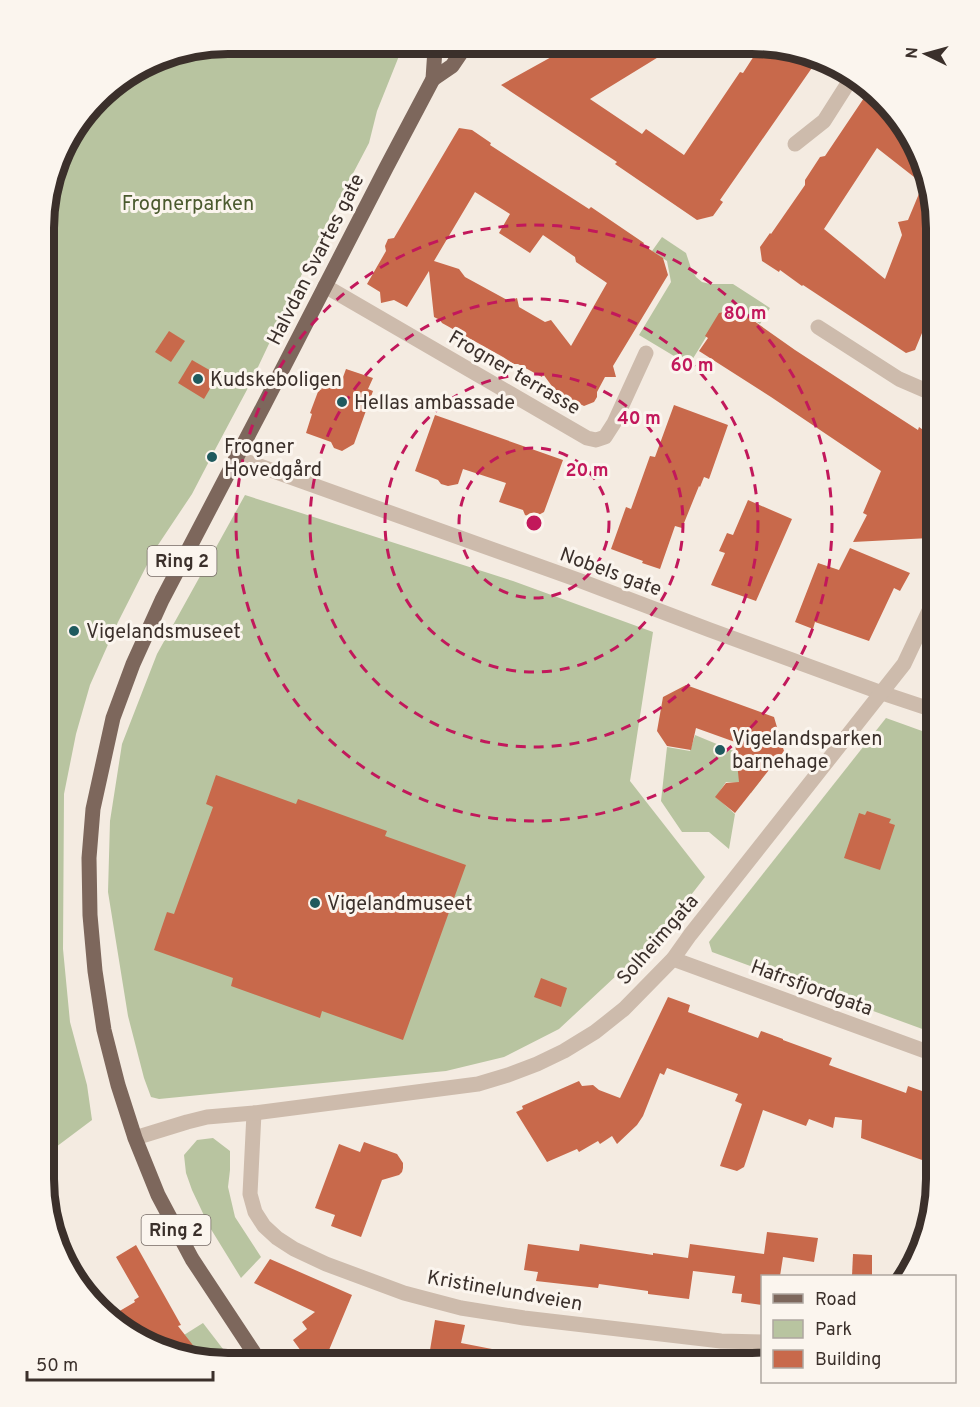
<svg xmlns="http://www.w3.org/2000/svg" width="980" height="1407" viewBox="0 0 980 1407" font-family="Overpass,sans-serif">
  <style>
    .green { fill: #b8c4a0 }
    .building { fill: #c8694b; fill-rule: evenodd }
    .lines { fill: none; stroke-linecap: round; stroke-linejoin: round }
    .minor { stroke: #cdbbac; stroke-width: 15 }
    .primary { stroke: #7d675c; stroke-width: 15 }
    .ring { fill: none; stroke: #c2185b; stroke-width: 3; stroke-dasharray: 10 8 }
    .poi-dot { fill: #1f5a5e; stroke: #fbf5ee; stroke-width: 2 }
    .labels { text-anchor: middle; stroke-width: 6; stroke-linejoin: round; paint-order: stroke }
    .shield { fill: #fbf5ee; stroke: #756b66; stroke-width: 1.5 }
    .shield-label { font-size: 18px; font-weight: bold; fill: #3b302b }
    .park-label { font-size: 20px; fill: #4a5a2e; stroke: #fbf5ee }
    .street-label { font-size: 20px; fill: #3b302b; stroke: #fbf5ee }
    .poi-label { font-size: 20px; fill: #3b302b; stroke: #fbf5ee; text-anchor: start }
    .rim { fill: none; stroke: #3b302b; stroke-width: 8 }
    .centre { fill: #c2185b; stroke: #fbf5ee; stroke-width: 3 }
    .ring-label { font-size: 18px; text-anchor: middle; font-weight: bold; fill: #c2185b; stroke: #fbf5ee; stroke-width: 6; stroke-linejoin: round; paint-order: stroke }
  </style>
  <rect width="100%" height="100%" fill="#f4ebe1"/>
  <g class="green">
    <path d="M228,44h174l-3,12 -22,55 -8,32 -51,97 -69,146 -32,60 -25,48 -38,57 -36,71 -28,63 -14,49 -12,60 -1,155 7,73 17,63 5,35 -48,36 1,-952 23,-68 39,-47 62,-36z"/>
    <path d="M662,237l24,16 5,15 5,9 6,5 8,2h23l37,24 -10,16 -33,-21 -38,62 -50,-30 32,-53 -4,-21 -15,-10z"/>
    <path d="M245,495l268,86 140,51 -23,149 75,96 -45,58 -101,94 -55,28 -58,14 -287,28 -8,-2 -7,-19 -16,-62 -20,-124 2,-71 12,-77 35,-90z"/>
    <path d="M886,718l50,18v298l-224,-82 -3,-10z"/>
    <path d="M695,735l41,17 1,10 24,18 -10,13 -12,-10 -13,-1 -10,15 19,17 -6,35 -20,-17h-27l-21,-31 6,-54 23,4z"/>
    <path d="M213,1138l17,13v19l-2,17 7,30 26,40 -20,21 -32,-52 -17,-36 -6,-17 -2,-18 13,-15z"/>
    <path d="M203,1323l30,39h-28l-40,-15z"/>
  </g>
  <g class="building">
    <path d="M573,45h105l-88,54 52,35 4,-5 38,26 56,-83 3,1 18,-28h15l40,17 -96,138 3,2 -10,14 -16,4 -82,-56 2,-2 -116,-77z"/>
    <path d="M870,89l48,58 18,81v71l-21,51 -9,3 -103,-68 -1,1 -22,-16 -1,2 -17,-11 -2,-14 10,-14 1,1 34,-49v-5l15,-23 5,-1zM877,148l46,36 -15,36 -10,2 4,13 -17,44 -61,-50z"/>
    <path d="M459,128l13,2 19,13 -1,2 99,64 2,-2 53,36 -1,2 20,13 5,17 -55,91 3,11h-11l-8,15v5l-3,5 -10,4 -8,-4 -14,-1 -2,-9 -6,-3 -11,-15 -1,3 -24,-13h-4l-11,-7 -61,-34 -2,-3 -6,-3 -5,-46 -22,36 -13,-7 -13,3 -1,-11 -13,-8 19,-33 -1,-5 3,-7 6,-1zM475,192l35,22 -11,19 31,20 13,-18 32,22 1,5 31,21 -36,63 -20,-26 -6,2 -26,-15 -2,-9 -8,3 -44,-24 -6,-8 -25,-8z"/>
    <path d="M737,309l58,41 75,49 48,31 1,-3 17,12v64l-9,18 3,17 -77,4 14,-27 -4,-2 18,-42 -110,-74 -72,-46 9,-13 -3,-2 14,-23z"/>
    <path d="M169,331l16,10 -14,21 -16,-10z"/>
    <path d="M192,360l26,15 -14,24 -26,-16z"/>
    <path d="M346,369l27,9 -5,11 5,2 -19,53 -12,7 -8,-3 -3,-6 -25,-9 6,-19 -2,-1 9,-24 2,1 6,-15 15,5z"/>
    <path d="M674,405l54,20 -19,54 -5,-2 -4,10 -1,-1 -17,42 -7,-2 -15,43 -18,-6 1,-2 -32,-12 15,-42 5,2 19,-53 5,1z"/>
    <path d="M435,415l128,45 -19,52 -11,6 -8,-3 -2,-5 -24,-8 7,-19 -43,-14 -5,15 -10,2 -7,-2 -3,-4 -23,-9z"/>
    <path d="M748,500l44,19 -36,82 -45,-16 14,-32 -6,-2 8,-18 6,2z"/>
    <path d="M850,548l60,25 -10,18 -6,-3 -25,53 -54,-19 -2,7 -18,-7 23,-59 21,7z"/>
    <path d="M686,685l88,32 10,34 -49,62 -20,-16 11,-14 13,-1 -4,-40 -39,-14 -5,22 -24,-4 -10,-15 6,-34z"/>
    <path d="M216,775l80,29 2,-5 89,32 -2,5 81,29 -63,175 -81,-29 -2,7 -89,-32 2,-8 -79,-28 13,-38 7,2 39,-107 -7,-3z"/>
    <path d="M867,811l24,8 -2,4 6,2 -15,45 -36,-12 15,-45 6,2z"/>
    <path d="M541,978l26,10 -6,19 -27,-10z"/>
    <path d="M668,997l22,8 -2,7 70,26 3,-7 22,8v1l49,18 -3,7 77,28 2,-7 28,10v69l-75,-27 1,-18 -27,-3 -2,11 -24,-9 -3,7 -43,-16 -19,57 -7,4 -17,-5 22,-62 -7,-3 3,-7 -71,-26 -3,7 -4,-2 -17,43 -6,9 -20,19 -5,-8 -12,8 -2,-3 -19,11 -2,-3 -30,13 -31,-50 7,-3 -1,-3 57,-25 3,5 11,-1 6,5 21,8z"/>
    <path d="M364,1142l33,12 6,9v5l-1,4 -3,3 -17,5 -21,57 -30,-11 4,-11 -20,-7 24,-64 21,8z"/>
    <path d="M767,1232l51,6 -4,24 -31,-5 -3,19h-18v29l-21,-3 1,-8 -10,-1 3,-17 -42,-5 -4,28 -41,-5v-3l-49,-7 -1,4 -62,-7 2,-9 -14,-2 4,-26 51,7 1,-7 73,11v-2l35,5 2,-14 74,10z"/>
    <path d="M136,1245l45,80 -3,1 28,36 -81,-30 -14,-16 24,-14 -1,-2 5,-3 -23,-40z"/>
    <path d="M853,1254l19,1v21h-20z"/>
    <path d="M270,1259l82,36 -28,67h-15l-16,-22 14,-11 -5,-7 13,-10 -61,-29z"/>
    <path d="M435,1320l30,5 -4,18 51,10 -1,10h-82l1,-6 -1,-1z"/>
  </g>
  <g class="lines">
    <g class="minor">
      <path d="M795,144l29,-23 28,-44"/>
      <path d="M325,286l262,152 9,2 9,-3 9,-14 32,-70"/>
      <path d="M818,327l81,52 37,16"/>
      <path d="M237,458l344,123 129,49 172,63 54,18"/>
      <path d="M673,959l263,96"/>
      <path d="M254,1113l-4,81 5,18 9,14 13,12 17,11 32,15 78,29 57,15 63,10 197,23 41,1"/>
      <path d="M135,1138l52,-16 20,-5 47,-4 224,-29 30,-9 29,-11 27,-13 31,-19 29,-23 49,-50 17,-24 214,-271 32,-68"/>
    </g>
    <g class="primary">
      <path d="M433,79l19,-13 15,-22"/>
      <path d="M260,1362l-68,-103 -34,-64 -23,-57 -17,-53 -14,-55 -9,-59 -5,-56 -1,-57 4,-49 20,-91 20,-54 29,-64 102,-195 122,-237 47,-89 2,-30 2,-5"/>
    </g>
  </g>
  <g class="ring">
    <circle cx="534" cy="523" r="75"/>
    <circle cx="534" cy="523" r="149"/>
    <circle cx="534" cy="523" r="224"/>
    <circle cx="534" cy="523" r="298"/>
  </g>
  <g class="poi-dot">
    <circle cx="198" cy="379" r="6"/>
    <circle cx="342" cy="402" r="6"/>
    <circle cx="212" cy="457" r="6"/>
    <circle cx="74" cy="631" r="6"/>
    <circle cx="720" cy="750" r="6"/>
    <circle cx="315" cy="903" r="6"/>
  </g>
  <g class="labels">
    <g class="shield">
      <rect x="147.5" y="546" width="69" height="30" rx="4.5"/>
      <rect x="141.5" y="1215" width="69" height="30" rx="4.5"/>
    </g>
    <g class="shield-label">
      <text x="182" y="567">Ring 2</text>
      <text x="176" y="1236">Ring 2</text>
    </g>
    <g class="park-label">
      <text x="188" y="210">Frognerparken</text>
    </g>
    <g class="street-label">
      <text transform="translate(315 259) rotate(-63)" y="7">Halvdan Svartes gate</text>
      <text transform="translate(515 372) rotate(30)" y="7">Frogner terrasse</text>
      <text transform="translate(611 571) rotate(20)" y="7">Nobels gate</text>
      <text transform="translate(657 939) rotate(-49)" y="7">Solheimgata</text>
      <text transform="translate(812 987) rotate(20)" y="7">Hafrsfjordgata</text>
      <text transform="translate(505 1290) rotate(10)" y="7">Kristinelundveien</text>
    </g>
    <g class="poi-label">
      <text x="210" y="386">Kudskeboligen</text>
      <text x="354" y="409">Hellas ambassade</text>
      <text x="224" y="453">Frogner<tspan x="224" dy="23">Hovedgård</tspan></text>
      <text x="86" y="638">Vigelandsmuseet</text>
      <text x="732" y="745">Vigelandsparken<tspan x="732" dy="23">barnehage</tspan></text>
      <text x="327" y="910">Vigelandmuseet</text>
    </g>
  </g>
  <path d="M0 0H980V1407H0ZM228 54H752A174 174 0 0 1 926 228V1179A174 174 0 0 1 752 1353H228A174 174 0 0 1 54 1179V228A174 174 0 0 1 228 54Z" fill="#fbf5ee" fill-rule="evenodd"/>
  <path class="rim" d="M228 54H752A174 174 0 0 1 926 228V1179A174 174 0 0 1 752 1353H228A174 174 0 0 1 54 1179V228A174 174 0 0 1 228 54Z"/>
  <circle cx="534" cy="523" r="9" class="centre"/>
  <g class="ring-label">
    <text x="745" y="319">80 m</text>
    <text x="692" y="371">60 m</text>
    <text x="639" y="424">40 m</text>
    <text x="587" y="476">20 m</text>
  </g>
  <rect x="761" y="1275" width="195" height="108" fill="#fbf5ee" stroke="#aea6a0" stroke-width="1.5"/>
  <rect x="773" y="1294" width="30" height="9" fill="#7d675c" stroke="#aea6a0" stroke-width="1.5"/>
  <text x="815" y="1305" font-size="18" fill="#3b302b">Road</text>
  <rect x="773" y="1320" width="30" height="18" fill="#b8c4a0" stroke="#aea6a0" stroke-width="1.5"/>
  <text x="815" y="1335" font-size="18" fill="#3b302b">Park</text>
  <rect x="773" y="1350" width="30" height="18" fill="#c8694b" stroke="#aea6a0" stroke-width="1.5"/>
  <text x="815" y="1365" font-size="18" fill="#3b302b">Building</text>
  <g transform="translate(926 54) rotate(275)" stroke="#fbf5ee" stroke-width="4.5" paint-order="stroke">
  <path d="M0-4.5L10 22L0 15L-10 22Z" fill="#3b302b"/>
  <text y="-9" font-size="16" font-weight="bold" text-anchor="middle" fill="#3b302b">N</text>
  </g>
  <path d="M27 1371v9h186v-9" fill="none" stroke="#3b302b" stroke-width="3"/>
  <text x="36" y="1371" font-size="18" fill="#3b302b" stroke="#fbf5ee" stroke-width="4.5" paint-order="stroke">50 m</text>
</svg>
